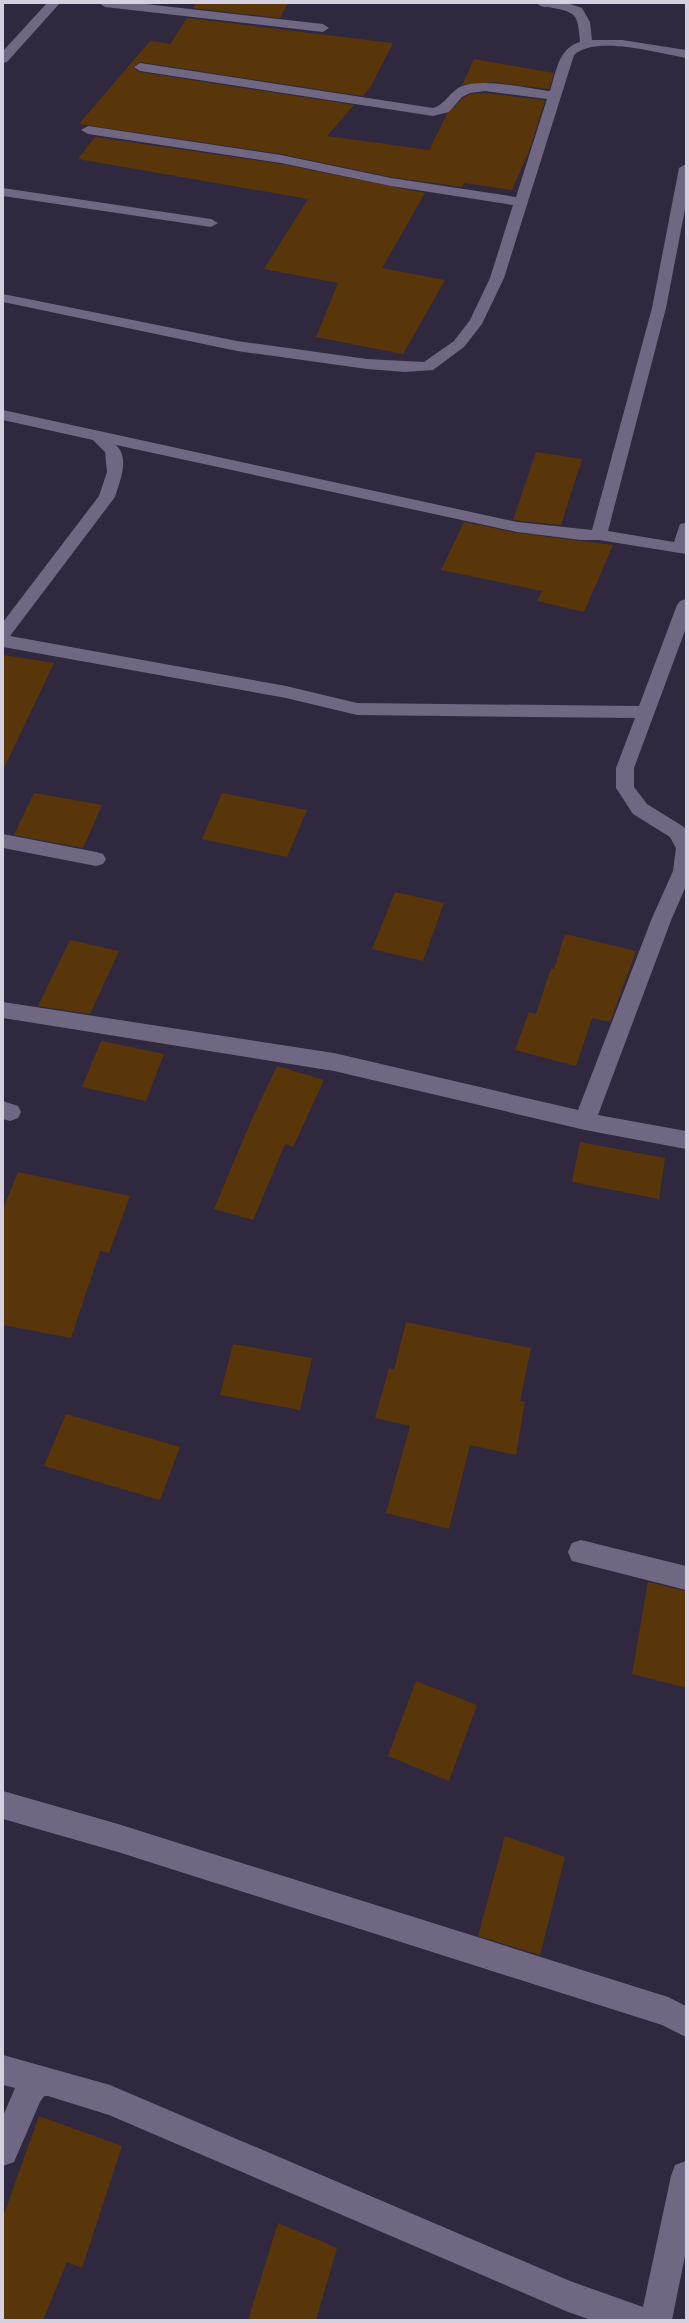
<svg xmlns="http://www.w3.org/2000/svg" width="689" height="2323" viewBox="0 0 689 2323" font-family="Mulish,sans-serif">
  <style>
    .building { fill: #59360a }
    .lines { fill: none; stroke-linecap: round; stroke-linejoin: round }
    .street { fill: #706782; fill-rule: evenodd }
  </style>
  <rect width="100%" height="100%" fill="#30283e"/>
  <g class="building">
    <path d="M196,3h92l-8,15 -87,-10z"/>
    <path d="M187,18l206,25 -22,43 -8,10 -223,-34 -7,5 7,5 214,33 -27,31 102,14 18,-36 16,-16 7,-4 15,-1 60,7 -16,51 -17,39 -48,-7 -2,4 -71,-10 -110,-23 -202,-30 71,-83 20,3z"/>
    <path d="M474,59l80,14 -5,16 -55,-7 -32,3z"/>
    <path d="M95,137l186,27 144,29 -43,75 63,12 -42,74 -87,-17 22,-54 -74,-14 44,-70 -230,-40z"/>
    <path d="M536,452l46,7 -21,66 -48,-5z"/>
    <path d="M464,522l53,11 96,12 -29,67 -47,-11 5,-10 -101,-21z"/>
    <path d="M3,655l51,8 -51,107z"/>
    <path d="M34,793l68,12 -19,43 -69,-13z"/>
    <path d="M222,793l85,17 -20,47 -85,-18z"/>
    <path d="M395,892l49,11 -21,58 -51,-12z"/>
    <path d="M565,934l71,17 -26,71 -18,-4 -16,48 -61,-16 14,-38 7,2 15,-46 3,1z"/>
    <path d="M70,940l49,11 -29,63 -52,-8z"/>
    <path d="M101,1041l63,13 -18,47 -64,-14z"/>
    <path d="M277,1066l47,14 -31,67 -8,-3 -32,76 -39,-11 37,-88z"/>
    <path d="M580,1142l85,16 -6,41 -87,-17z"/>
    <path d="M18,1172l112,24 -21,57 -9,-2 -29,87 -68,-13v-116z"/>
    <path d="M406,1322l125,26 -11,53 5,1 -9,53 -46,-10 -21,84 -63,-16 24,-87 -35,-8 14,-50 5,2z"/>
    <path d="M233,1344l79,14 -12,52 -80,-15z"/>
    <path d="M66,1414l114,33 -20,53 -116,-34z"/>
    <path d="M648,1582l38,9v97l-54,-14z"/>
    <path d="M416,1681l61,24 -28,76 -61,-25z"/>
    <path d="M505,1836l60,21 -25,98 -62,-19z"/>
    <path d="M39,2116l83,30 -40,122 -15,-6 -24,58h-40v-103z"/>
    <path d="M278,2223l59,25 -21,72h-68z"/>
  </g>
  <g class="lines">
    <g class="street">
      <path d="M47,3h13l-53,59 -4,1v-12z"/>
      <path d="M99,3h38l186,21 6,4 -6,4 -218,-25z"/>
      <path d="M537,3h30l15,5 8,14 2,18h30l64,10v8c-28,-5 -90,-23 -112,-3l-70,223 -22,46 -18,23 -31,23 -28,2 -38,-3 -130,-18 -234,-49v-8l234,47 130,18 57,3 30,-21 16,-21 20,-42 23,-73 -122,-19 -110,-23 -193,-29 -7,-4 7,-4 193,29 110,23 125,19 31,-98 -62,-8 -15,2 -8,4 -13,15 -16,4 -293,-45 -6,-4 6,-4 293,45c12,-3 17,-17 29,-22 23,-8 63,2 88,5 6,-18 8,-43 30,-49 -2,-29 -4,-30 -32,-35 -4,0 -8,0 -11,-4z"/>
      <path d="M686,164v40l-20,104 -58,223 66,11 6,-18 6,-1v31l-87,-14h-18l-64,-8 -401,-87c14,13 4,36 -1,52l-105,139 276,50 71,17 282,3 38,-101 3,-4 6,-2v29l-52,140v19l13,17 37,23 2,4v55l-14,32 -74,197 88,16v18l-101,-19 -251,-59 -331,-53v-16l331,51 244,57 74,-192 21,-47 3,-23 -6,-11 -37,-23 -17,-26v-20l19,-50 -278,-3 -71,-17 -283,-51v-25l96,-126 8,-24 -2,-20 -12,-12 -90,-20v-10l514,112 75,8 60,-222 27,-140z"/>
      <path d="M3,188l208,31 7,4 -7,4 -208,-31z"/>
      <path d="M3,834l93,18 7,2 3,5 -3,5 -7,2 -93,-18z"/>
      <path d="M3,1101l15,5 3,6 -3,6 -8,3 -7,-2z"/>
      <path d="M581,1540l105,26v24l-114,-29 -4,-9 4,-9z"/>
      <path d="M3,1791l115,33 550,173 18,9v31l-24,-12 -544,-173 -115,-33z"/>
      <path d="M3,2055l107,30 460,196 73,26 28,-131 4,-11 11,-4v90l-14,69h-81l-23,-8 -459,-197 -61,-19h-4l-4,6 -26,60 -11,4v-50l12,-28 -12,-3z"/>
    </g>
  </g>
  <rect width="689" height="2323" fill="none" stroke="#d5d0df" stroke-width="8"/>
</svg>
